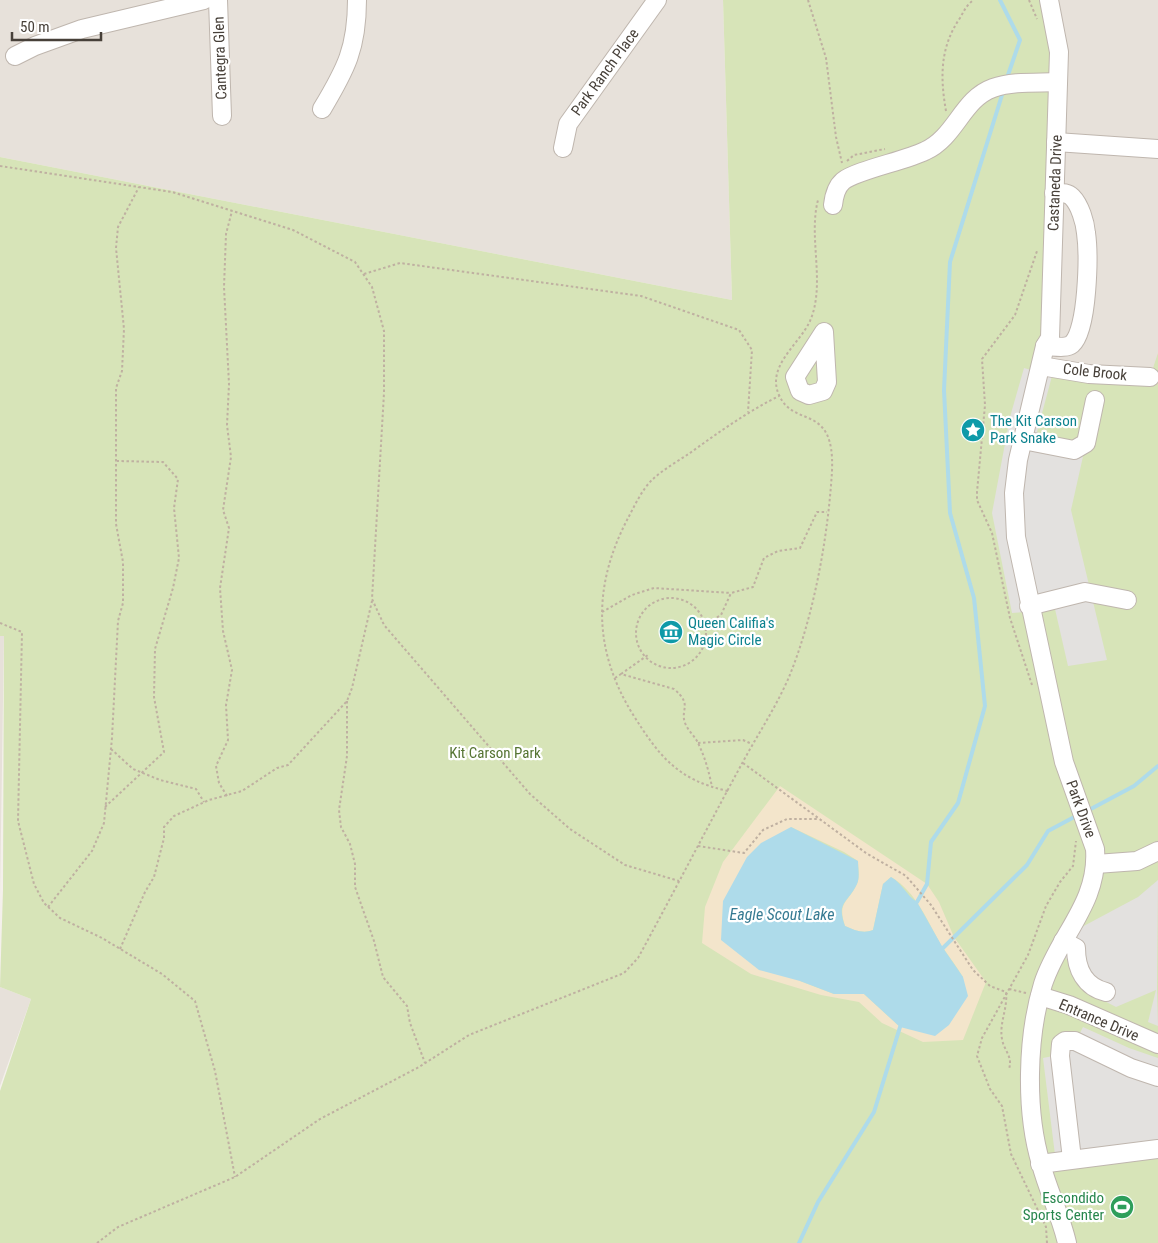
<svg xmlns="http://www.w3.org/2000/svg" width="1158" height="1243" viewBox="0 0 1158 1243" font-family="'Roboto Condensed',sans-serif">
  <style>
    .residential { fill: #e7e1da }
    .green { fill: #d7e4b8 }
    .sand { fill: #f3e5cb; fill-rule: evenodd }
    .parking { fill: #e3e1df }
    .water { fill: #aedbea }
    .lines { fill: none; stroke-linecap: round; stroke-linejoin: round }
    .stream { stroke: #aedbea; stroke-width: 4 }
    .minor-casing { stroke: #bfb6ae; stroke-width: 20 }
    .path { stroke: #bfb0a1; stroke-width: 2; stroke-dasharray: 2.5 2.5; stroke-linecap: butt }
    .minor { stroke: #fff; stroke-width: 18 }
    .labels { text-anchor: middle; stroke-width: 4.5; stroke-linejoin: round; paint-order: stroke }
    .street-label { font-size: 15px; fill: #474039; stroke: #fff }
    .culture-label { font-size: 15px; fill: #0d838f; stroke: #fff; text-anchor: start }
    .park-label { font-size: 15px; fill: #557432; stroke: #fff }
    .leisure-label { font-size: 15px; fill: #27864d; stroke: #fff; text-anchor: end }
    .water-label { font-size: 16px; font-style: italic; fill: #367a92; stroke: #fff }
  </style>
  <rect width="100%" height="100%" fill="#f4f0eb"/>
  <g class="residential">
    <path d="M0,0h723l9,300 -732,-143z"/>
    <path d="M1048,0h110v379l-106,-13z"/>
    <path d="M0,636h4l-4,260z"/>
    <path d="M0,987l31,12 -31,87z"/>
  </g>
  <path class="green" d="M723,0h325l3,7 -1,312 2,47 98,11 8,-24v890h-1158v-152l31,-92 -31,-12 3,-97 1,-254h-4v-479l732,143z"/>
  <path class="sand" d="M780,786l147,98 12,18 15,35 32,45 -23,58 -40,2 -41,-19 -23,-21 -38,-7 -70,-21 -49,-31 3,-36 18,-45zM791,827l53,25 14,9c0,6 2,17 -1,23 -9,19 -20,18 -12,42 9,4 18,8 28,4l10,-46 8,-7c26,15 37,46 52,71 7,10 14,19 20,29l-63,50 -36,-33h-30l-34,-13z"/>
  <g class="parking">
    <path d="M1024,368l28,8 -15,56 47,20 -13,58 36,150 -39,6 -13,-57 -43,4 -20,-100 18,-96z"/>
    <path d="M1158,880l-1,110 1,36 -10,-4 8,-32 -40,17 -31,-16 -21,-36 16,-27 58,-31z"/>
    <path d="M1083,1027l46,21 29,10v85l-103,12 -12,-97 10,-2 26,-21z"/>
  </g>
  <path class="water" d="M791,827l67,34c0,6 2,17 -1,23 -9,19 -21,18 -12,42 9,4 18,8 28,4l10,-46 8,-7c12,7 15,18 26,25l26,46 20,29 5,19 -19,29 -14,11 -35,-9 -36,-33h-30l-34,-13 -41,-11 -38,-30 2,-39 24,-44 14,-14z"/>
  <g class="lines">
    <g class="stream">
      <path d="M1000,0l20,40 -12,35"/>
      <path d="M1087,811l47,-25 24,-20"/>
      <path d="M917,902l10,-18 4,-42 27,-39 27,-97 -11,-108 -24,-85 -6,-123 6,-128 52,-167"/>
      <path d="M943,948l84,-83 21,-34 30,-16"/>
      <path d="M799,1243l19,-41 56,-90 26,-85"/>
    </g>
    <g class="minor-casing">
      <g id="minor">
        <path d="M218,0l4,116"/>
        <path d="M1049,0l10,52 -9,286 -5,8 -27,114 -4,33 2,44 48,225 31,87c4,54 -36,86 -52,135 -16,52 -18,127 -2,180 7,27 20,52 26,79"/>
        <path d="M15,56l20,-10 47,-17 122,-29"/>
        <path d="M322,109c24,-40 35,-61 35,-109"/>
        <path d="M1056,142l102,7"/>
        <path d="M563,148l5,-24 89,-124"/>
        <path d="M833,205c1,-9 3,-18 10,-24 14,-11 62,-20 82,-30 31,-14 37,-52 68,-63 20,-7 44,-5 65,-6"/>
        <path d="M824,332l3,50 -4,9 -14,4 -9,-4 -5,-14z"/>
        <path d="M1045,346c8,0 21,3 27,-2 16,-14 17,-90 14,-111 -1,-11 -6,-28 -14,-36 -5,-5 -11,-4 -18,-4"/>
        <path d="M1041,366l48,8 61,3"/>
        <path d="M1023,440l51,10 12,-7 9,-43"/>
        <path d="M1029,606l56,-14 42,8"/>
        <path d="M1096,864l41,-3 21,-10"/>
        <path d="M1063,941l13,7c0,21 9,39 30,44"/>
        <path d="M1040,996l29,9 89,39"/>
        <path d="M1072,1159l-12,-103 1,-12 4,-3h10l56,27 27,9"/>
        <path d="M1040,1164l118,-15"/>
      </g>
    </g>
    <g class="path">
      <path d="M808,0l18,58 10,79 6,26"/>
      <path d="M1029,0l8,19"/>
      <path d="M946,111c-6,-34 -6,-64 14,-93 4,-7 7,-14 14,-18"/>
      <path d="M847,161l7,-6 31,-6"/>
      <path d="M0,166l172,26 121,38 62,32 17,25 12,44v62l-12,206 12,26 146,169 40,35 55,36 54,16"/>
      <path d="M364,274l36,-11 241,33 98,34 13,20 -4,62"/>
      <circle cx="671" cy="633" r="35"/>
      <path d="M602,612l30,-17 22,-7 77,5"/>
      <path d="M0,623l22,9 -4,189 16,63 10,19 16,15 42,20 60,36 33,27 20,70 20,106"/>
      <path d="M704,625l17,-10 10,-22 22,-6 11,-29 14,-7 22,-3 17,-36h10"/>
      <path d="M621,674l27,-19"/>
      <path d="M615,678l6,-4 53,15c19,16 6,20 11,34 3,8 10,13 13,20 7,14 11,29 14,44"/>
      <path d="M1032,685l-22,-67 -18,-85 -15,-33v-8l8,-87 -3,-46 33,-44 22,-64"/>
      <path d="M347,701v55l-8,54 2,17 9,17 5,20v23l19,54 9,36 24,29 3,17 15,40"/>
      <path d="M698,743l45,-3 9,4"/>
      <path d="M111,749l22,20 27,11 36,9 8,13"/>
      <path d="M743,763l123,90 40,23 25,29 42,65 17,16 16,6c2,16 -7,31 -4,47 2,12 11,17 7,30"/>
      <path d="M728,791c-51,-11 -69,-35 -96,-78 -39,-64 -39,-127 -5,-193 7,-13 15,-31 26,-41 11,-10 25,-18 37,-26 29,-21 57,-41 89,-57"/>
      <path d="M227,796l-8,-13 -3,-17 12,-26 -2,-35 6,-35 -9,-39 -3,-43 9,-60 -6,-18 8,-53 -4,-32 2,-41 -5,-97 2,-53 6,-23"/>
      <path d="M105,807l59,-55 -10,-55 1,-48 18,-61 6,-30 -5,-50 4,-29 -15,-17 -46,-1"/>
      <path d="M698,846l46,7 19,-23 24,-11h32"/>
      <path d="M48,907l44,-56 12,-28 8,-85 6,-117 5,-18v-41l-7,-38v-136l6,-17 2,-42 -8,-81 2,-21 21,-40"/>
      <path d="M120,949l25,-57 9,-15 10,-39v-11l10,-11 35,-16 33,-9 35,-23 11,-3 59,-64 5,-13 20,-87"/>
      <path d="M1009,989l17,4"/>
      <path d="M97,1243l21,-16 117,-50 85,-58 99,-52 50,-32 155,-62 14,-15c36,-66 71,-134 107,-200 15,-27 32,-53 44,-81 25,-61 39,-140 43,-206 3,-69 -38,-42 -53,-76 -13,-29 20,-50 31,-74 16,-37 -2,-83 8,-121"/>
      <path d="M1047,1243l-1,-16 -35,-73 -9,-48 -12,-17 -13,-33 5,-18 46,-83 18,-49 14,-24 13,-16 3,-25"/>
    </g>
    <use href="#minor" class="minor"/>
  </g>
  <defs>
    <g id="sight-disc" transform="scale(1.25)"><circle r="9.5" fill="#0f9aa8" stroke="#fff"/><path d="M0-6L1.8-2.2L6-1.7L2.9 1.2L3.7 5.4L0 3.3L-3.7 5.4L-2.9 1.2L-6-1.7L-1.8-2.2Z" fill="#fff"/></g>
    <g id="museum-disc" transform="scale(1.25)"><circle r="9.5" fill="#0f9aa8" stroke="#fff"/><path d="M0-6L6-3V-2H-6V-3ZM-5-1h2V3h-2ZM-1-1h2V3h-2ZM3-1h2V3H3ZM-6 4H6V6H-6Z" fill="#fff"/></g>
    <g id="stadium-disc" transform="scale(1.25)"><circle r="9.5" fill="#2e9e5b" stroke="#fff"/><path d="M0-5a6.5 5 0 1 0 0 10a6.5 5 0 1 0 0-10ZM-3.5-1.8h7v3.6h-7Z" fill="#fff"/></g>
  </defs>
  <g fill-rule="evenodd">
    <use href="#sight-disc" x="973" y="430"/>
    <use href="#museum-disc" x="671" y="632"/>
    <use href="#stadium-disc" x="1122" y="1207"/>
  </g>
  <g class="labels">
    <g class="street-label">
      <text transform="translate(220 58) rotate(-92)" y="5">Cantegra Glen</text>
      <text transform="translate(605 72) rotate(-54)" y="5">Park Ranch Place</text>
      <text transform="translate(1055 183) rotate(-88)" y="5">Castaneda Drive</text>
      <text transform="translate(1095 372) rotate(6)" y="5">Cole Brook</text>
      <text transform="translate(1081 809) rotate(70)" y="5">Park Drive</text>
      <text transform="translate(1099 1020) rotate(23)" y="5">Entrance Drive</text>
    </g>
    <g class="culture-label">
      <text x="990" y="426">The Kit Carson<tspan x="990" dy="17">Park Snake</tspan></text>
      <text x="688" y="628">Queen Califia's<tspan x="688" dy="17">Magic Circle</tspan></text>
    </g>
    <g class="park-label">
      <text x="495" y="758">Kit Carson Park</text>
    </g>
    <g class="leisure-label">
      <text x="1104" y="1203">Escondido<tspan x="1104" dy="17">Sports Center</tspan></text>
    </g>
    <g class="water-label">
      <text x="782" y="920">Eagle Scout Lake</text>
    </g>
  </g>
  <path d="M12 32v8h89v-8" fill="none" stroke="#474039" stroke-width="2.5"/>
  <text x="20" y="32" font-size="15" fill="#474039" stroke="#ffffff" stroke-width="4" paint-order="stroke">50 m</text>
</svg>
